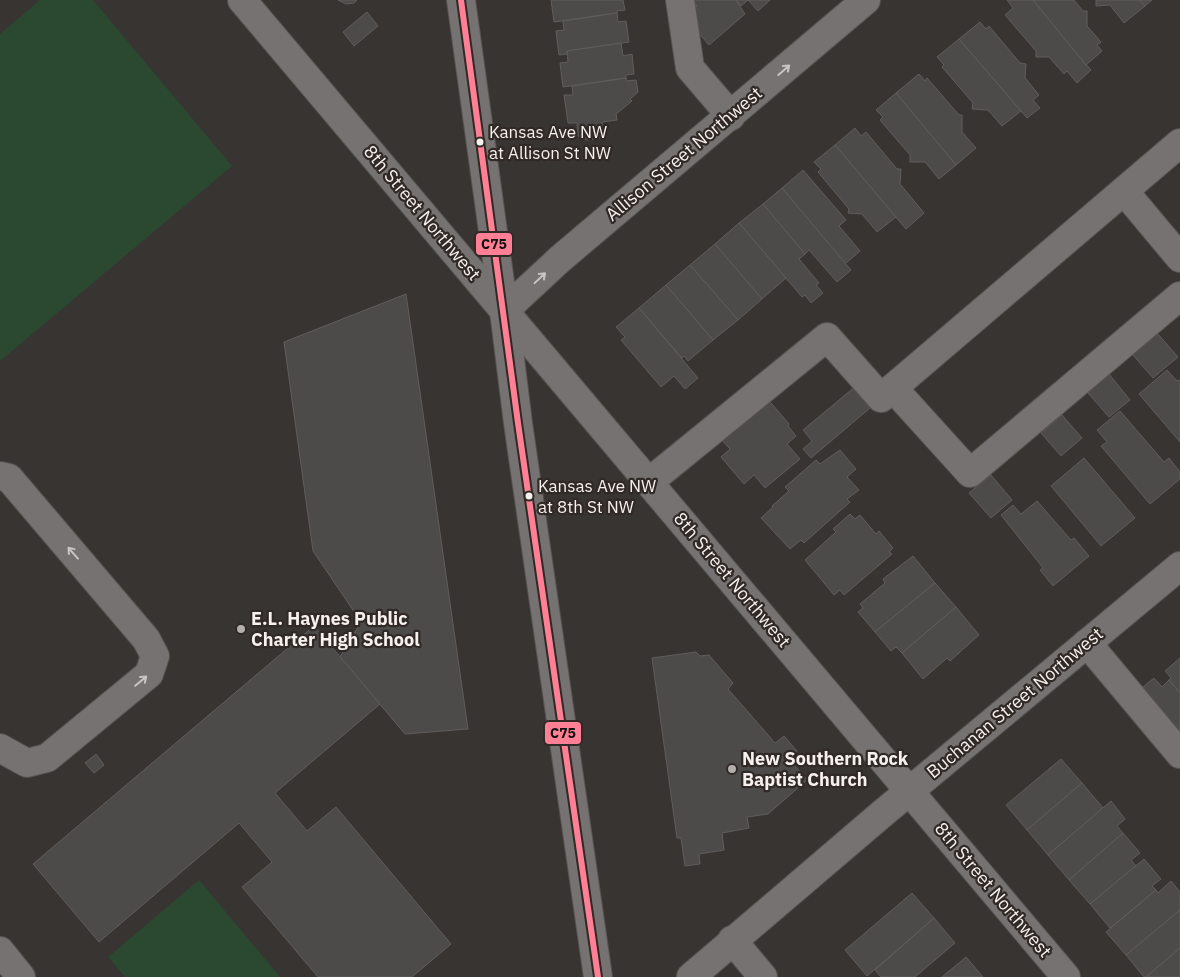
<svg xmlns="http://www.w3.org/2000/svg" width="1180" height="977" viewBox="0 0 1180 977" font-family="'IBM Plex Sans',sans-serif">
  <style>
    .green { fill: #2a4930 }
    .building { fill: #4d4a4a; stroke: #605d5d }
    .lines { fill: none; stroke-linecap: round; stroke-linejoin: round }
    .minor-casing { stroke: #575351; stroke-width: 30 }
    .minor { stroke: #757271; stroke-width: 28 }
    .bus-1-casing { stroke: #302925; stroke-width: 10 }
    .bus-1 { stroke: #ff8094; stroke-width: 6 }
    .oneway { stroke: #c9c4c2 }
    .bus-dot { fill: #f6f0ee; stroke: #302925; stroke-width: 2 }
    .poi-dot { fill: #b4aeac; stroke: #302925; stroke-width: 2 }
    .labels { text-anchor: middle; stroke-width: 4.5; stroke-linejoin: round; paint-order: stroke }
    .bus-label { font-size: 17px; fill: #f6f0ee; stroke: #302925; text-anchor: start }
    .street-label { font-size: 18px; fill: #f6f0ee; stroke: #302925 }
    .poi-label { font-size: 18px; font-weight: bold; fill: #f6f0ee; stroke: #302925; text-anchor: start }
    .line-badge { stroke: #302925; stroke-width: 2 }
    .pale-badge-label { font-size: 14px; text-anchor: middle; font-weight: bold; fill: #111 }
  </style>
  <rect width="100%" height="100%" fill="#383432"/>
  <g class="green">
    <path d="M40,0h53l139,166 -232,195v-327z"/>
    <path d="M199,880l81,97h-155l-17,-20z"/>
  </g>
  <g class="building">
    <path d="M338,0h19l-3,3 -8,1z"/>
    <path d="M551,0h72l2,10 -8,1v2l-63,9z"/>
    <path d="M692,0h44l9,14 -36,31 -24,-28 12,-11z"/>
    <path d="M736,0h34l-12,11 -10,-11 -7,6z"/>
    <path d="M1007,0h26l58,70 -14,13 -10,-12 -3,3 -15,-17h-13v-6l-31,-36 8,-7z"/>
    <path d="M1033,0h41l9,11h4v15l14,16 -4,3 5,6 -16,14z"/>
    <path d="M1096,0h44l5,6 -21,17 -14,-18 -14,1z"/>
    <path d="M1140,0h12l-7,6z"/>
    <path d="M367,12l11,14 -24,20 -11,-14z"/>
    <path d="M617,13l1,9 8,-1 3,21 -62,9v3l-8,1 -3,-24 8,-1 -1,-9z"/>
    <path d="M980,22l6,7 3,-3 31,37 6,1 -1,14 14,17 -6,5 7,8 -13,10 -68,-79z"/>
    <path d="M959,39l62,72 -19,15 -14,-16 -16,-1 1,-6 -31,-36 2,-2 -7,-8z"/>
    <path d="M621,43l2,13 9,-2 2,20 -8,1v3l-63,9 -3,-24 8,-1 -1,-11z"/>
    <path d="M919,74l6,7 2,-3 32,37h3v17l14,16 -20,17 -60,-72z"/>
    <path d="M626,78l1,3 9,-1 2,12 -8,7 2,2 -16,13 1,6 -15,2 2,13 -6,4 -11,1 -9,-4 -1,-13h-9l-4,-28h9l-1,-9z"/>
    <path d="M896,93l60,72 -17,14 -14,-17h-15v-7l-30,-35 3,-3 -7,-7z"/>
    <path d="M855,128l6,8 5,-4 31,37h4l-1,15 24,29 -18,16 -71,-84z"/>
    <path d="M835,145l61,72 -19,15 -15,-18 -14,-1 1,-4 -31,-37 3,-3 -7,-7z"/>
    <path d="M803,170l43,50 -7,6 21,25 -15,13 -63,-76z"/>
    <path d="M782,188l69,82 -14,12 -28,-32 -4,4 -42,-50z"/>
    <path d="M763,204l42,50 -6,5 20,24 -3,2 7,8 -12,10 -6,-8 -3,2 -63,-74z"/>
    <path d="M739,223l47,55 -24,21 -47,-55z"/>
    <path d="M715,244l47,55 -24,21 -48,-55z"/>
    <path d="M690,265l48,55 -25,20 -47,-55z"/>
    <path d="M666,285l47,55 -25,21 -4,-5 -2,2 -43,-50z"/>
    <path d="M406,294l62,435 -63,5 -65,-77 21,-35 -48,-71 -29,-209z"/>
    <path d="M639,308l59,70 -13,11 -11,-13 -13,11 -40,-47 4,-3 -9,-10z"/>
    <path d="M1157,333l21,24 -25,21 -21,-24z"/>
    <path d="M1167,370l10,11 3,-1v62l-41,-48z"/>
    <path d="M1109,374l21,26 -21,17 -21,-24z"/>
    <path d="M856,386l14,16 -3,2 3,4 -59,50 -8,-9 9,-8 -9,-11z"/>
    <path d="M766,397l23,27 -1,2 8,10 -9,8 13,15 -35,29 -11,-13 -10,9 -23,-27 9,-8 -12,-13z"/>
    <path d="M1120,411l44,51 5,-4 11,14v7l-30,25 -49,-58 6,-4 -10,-12z"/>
    <path d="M1062,415l20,23 -21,18 -20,-23z"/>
    <path d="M840,450l16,19 -9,8 12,13 -12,9 3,3 -46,41 -3,-3 -11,9 -29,-31 12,-11 -1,-1 17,-15 -4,-4 31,-27 4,4z"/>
    <path d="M1084,458l51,60 -34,28 -50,-60z"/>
    <path d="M991,475l21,25 -21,18 -22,-25z"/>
    <path d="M1037,501l34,39 3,-2 15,18 -36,30 -13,-16 3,-2 -42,-53 12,-10 8,9z"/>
    <path d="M850,514l5,5 5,-4 16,19 3,-3 14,17 -4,4 3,2 -48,41 -4,-5 -6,5 -29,-35 31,-28 -3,-3z"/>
    <path d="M913,556l22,27 -60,49 -17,-20 5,-4 -3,-4 25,-21 -2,-4z"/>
    <path d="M935,583l21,24 -54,46 -6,-6 -5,4 -16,-19z"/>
    <path d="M956,607l23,28 -29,26 -3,-3 -24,21 -21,-26z"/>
    <path d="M314,626l66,78 -105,89 32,38 29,-24 115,137 -39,33h-94l-76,-90 30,-25 -33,-39 -140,119 -66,-78z"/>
    <path d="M696,652l4,4 9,-1 24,28 -5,6 47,54 9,-7 13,15 -9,7 19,22 -39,34 -21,3 2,11 -27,5 2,17 -25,4 1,10 -15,2 -4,-28h-4l-25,-180z"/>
    <path d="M1180,658v35l-11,-13 2,-2 -6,-7z"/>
    <path d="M1154,678l8,9 7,-7 11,13v51l-42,-53z"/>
    <path d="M96,754l8,11 -10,8 -9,-10z"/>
    <path d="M1061,759l21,24 -55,47 -21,-25z"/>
    <path d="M1082,783l21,25 -55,47 -21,-25z"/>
    <path d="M1111,801l14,18 -8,7 6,7 -54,47 -21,-25z"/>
    <path d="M1123,833l17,20 -9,7 5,6 -46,38 -21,-24z"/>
    <path d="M1144,859l17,20 -9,7 4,4 -46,38 -20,-24z"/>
    <path d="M1171,881l9,11v18l-54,45 -20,-23 50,-42 2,3z"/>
    <path d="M912,893l22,25 -67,58 -22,-26z"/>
    <path d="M1180,910v38l-34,29h-2l-18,-22z"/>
    <path d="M934,918l21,25 -40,34h-34l-6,-7z"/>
    <path d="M1180,948v29h-34z"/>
    <path d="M966,957l17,20h-41z"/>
  </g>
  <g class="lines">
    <g class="minor-casing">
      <g id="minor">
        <path d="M242,0l824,977"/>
        <path d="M461,0l43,311 14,112 80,554"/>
        <path d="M680,0l10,68 41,48"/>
        <path d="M1124,191l56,67"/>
        <path d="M504,311l56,-52 306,-259"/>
        <path d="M893,388l77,85 210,-177"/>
        <path d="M0,476l9,2 137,161 9,17 -6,18 -102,84 -20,5 -27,-15"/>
        <path d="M649,482l178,-145 54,61 299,-255"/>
        <path d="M1087,643l93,111"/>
        <path d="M732,940l31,37"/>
        <path d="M0,951l21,26"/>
        <path d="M691,977l192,-164 297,-247"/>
      </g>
    </g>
    <use href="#minor" class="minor"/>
    <g class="bus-1-casing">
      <path id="bus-1" d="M461,0l57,423 80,554"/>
    </g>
    <use href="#bus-1" class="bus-1"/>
  </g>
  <defs><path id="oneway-shaft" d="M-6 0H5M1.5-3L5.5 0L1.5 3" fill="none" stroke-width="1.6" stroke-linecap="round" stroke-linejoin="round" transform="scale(1.25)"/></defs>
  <g class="oneway">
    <use href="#oneway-shaft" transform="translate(784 70) rotate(-41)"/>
    <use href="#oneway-shaft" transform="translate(540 278) rotate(-43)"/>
    <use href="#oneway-shaft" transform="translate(73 553) rotate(-131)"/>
    <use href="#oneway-shaft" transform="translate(141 681) rotate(-40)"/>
  </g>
  <g class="bus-dot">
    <circle cx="480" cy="142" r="4.5"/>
    <circle cx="529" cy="496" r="4.5"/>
  </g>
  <g class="poi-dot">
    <circle cx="241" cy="629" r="5"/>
    <circle cx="732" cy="769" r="5"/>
  </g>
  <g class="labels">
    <g class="bus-label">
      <text x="489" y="138">Kansas Ave NW<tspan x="489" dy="21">at Allison St NW</tspan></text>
      <text x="538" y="492">Kansas Ave NW<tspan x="538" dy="21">at 8th St NW</tspan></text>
    </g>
    <g class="street-label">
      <text transform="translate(684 154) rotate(-40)" y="6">Allison Street Northwest</text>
      <text transform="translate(422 213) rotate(50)" y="6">8th Street Northwest</text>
      <text transform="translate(732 580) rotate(50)" y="6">8th Street Northwest</text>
      <text transform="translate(1015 703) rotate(-40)" y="6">Buchanan Street Northwest</text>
      <text transform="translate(993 890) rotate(50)" y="6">8th Street Northwest</text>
    </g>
    <g class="poi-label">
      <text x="251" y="625">E.L. Haynes Public<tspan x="251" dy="21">Charter High School</tspan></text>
      <text x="742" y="765">New Southern Rock<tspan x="742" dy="21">Baptist Church</tspan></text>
    </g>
  </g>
  <g class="line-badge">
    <rect x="475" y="232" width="38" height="24" rx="5" fill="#ff8094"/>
    <rect x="544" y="721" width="38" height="24" rx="5" fill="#ff8094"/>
  </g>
  <g class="pale-badge-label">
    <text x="494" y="249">C75</text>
    <text x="563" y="738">C75</text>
  </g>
</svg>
